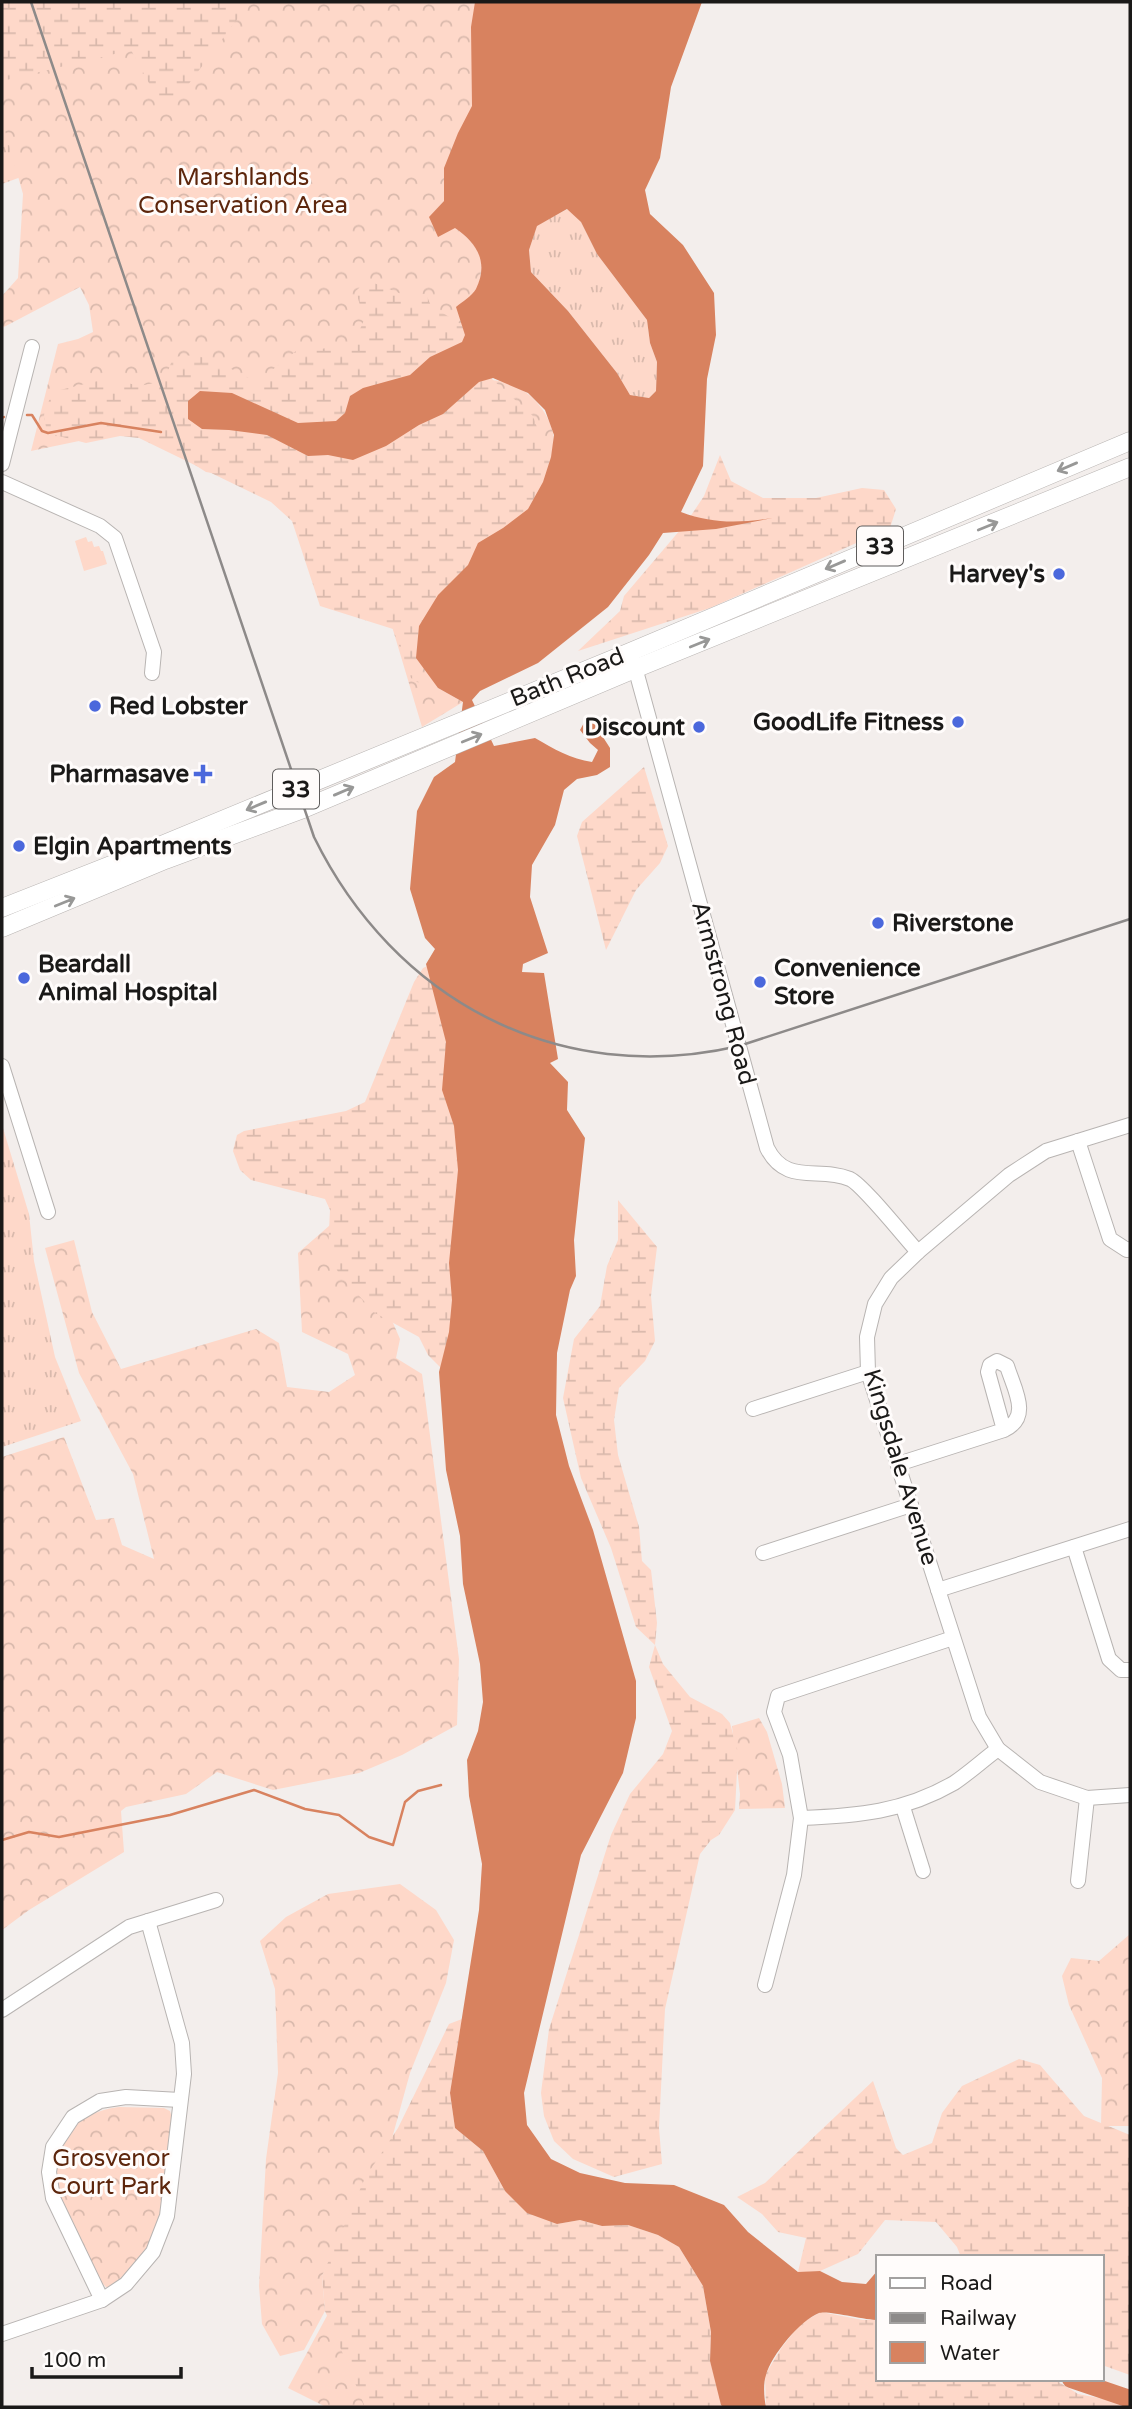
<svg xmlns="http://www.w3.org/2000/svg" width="1132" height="2409" viewBox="0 0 1132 2409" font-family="'Varela Round',sans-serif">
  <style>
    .grass { fill: url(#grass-tufts) }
    .forest { fill: url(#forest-crowns) }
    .wetland { fill: url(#wetland-marsh) }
    .pitch { fill: #fed8c9 }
    .water { fill: #d8825f; fill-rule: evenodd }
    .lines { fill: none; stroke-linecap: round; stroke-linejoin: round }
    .stream { stroke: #d8825f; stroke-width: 2.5 }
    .river { stroke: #d8825f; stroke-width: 18 }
    .minor-casing { stroke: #b8b4b2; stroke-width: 16 }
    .major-casing { stroke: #b8b4b2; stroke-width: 19 }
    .minor { stroke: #fff; stroke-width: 14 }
    .major { stroke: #fff; stroke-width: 18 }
    .rail { stroke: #8d8a89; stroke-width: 2.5 }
    .oneway { stroke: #989897 }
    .poi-dot { fill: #4b68dc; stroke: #fffcfb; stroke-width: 2.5 }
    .labels { text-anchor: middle; stroke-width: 6; stroke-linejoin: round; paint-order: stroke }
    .shield { fill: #fffcfb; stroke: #5f5d5c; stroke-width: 2 }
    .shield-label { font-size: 23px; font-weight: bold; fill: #1a1918 }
    .park-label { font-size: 24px; fill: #5d260c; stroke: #fffcfb }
    .poi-label { font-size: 24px; font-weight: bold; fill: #1a1918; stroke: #fffcfb; text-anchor: start }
    .street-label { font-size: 24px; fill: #1a1918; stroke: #fffcfb }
  </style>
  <defs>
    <pattern id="grass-tufts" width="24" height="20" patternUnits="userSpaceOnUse" patternTransform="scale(1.75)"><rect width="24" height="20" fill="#fed8c9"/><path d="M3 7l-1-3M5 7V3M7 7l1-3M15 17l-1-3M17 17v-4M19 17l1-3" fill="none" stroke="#d9b9ac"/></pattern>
    <pattern id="forest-crowns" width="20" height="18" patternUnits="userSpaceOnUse" patternTransform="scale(1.75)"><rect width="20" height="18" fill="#fed8c9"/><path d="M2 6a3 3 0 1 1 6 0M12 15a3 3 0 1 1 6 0" fill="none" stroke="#d9b9ac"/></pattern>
    <pattern id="wetland-marsh" width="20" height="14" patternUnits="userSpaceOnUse" patternTransform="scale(1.75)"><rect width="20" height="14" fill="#fed8c9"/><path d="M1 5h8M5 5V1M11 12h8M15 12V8" fill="none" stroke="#d9b9ac"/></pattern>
  </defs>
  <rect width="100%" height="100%" fill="#f3eeec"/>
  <g class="grass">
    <path d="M2,94l27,80 -27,10z"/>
    <path d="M568,209l13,13 16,32 50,66 3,23 7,19 -1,29 -7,7 -19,-3 -13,-22 -49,-62 -37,-39 -2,-22 8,-25z"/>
    <path d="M2,1125l27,89 5,47 21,96 26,64 -79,26z"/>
  </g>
  <g class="forest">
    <path d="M2,2h474l-3,104 -29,64v31l-8,9c12,12 40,31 44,46 7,23 -15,55 -15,79 1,13 10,34 14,47 32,-9 67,19 74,51 3,15 -5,34 -10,49l-105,206 25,14 -41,25 -40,-134 -123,-112 -53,-9 -63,-40 -64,9 -48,10 27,-107 20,-5 15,-7 -4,-27 -9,-18 -78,41v-32l16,-18 5,-84 -21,-74z"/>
    <path d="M345,1212l55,127 -4,19 26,16 37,285 -2,66 -55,30 -43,18 -86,17 -56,-18 -31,22 -60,13 -5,4 3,41 -95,58 -27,20v-473l62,-20 32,83 18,-2 8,27 32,14 -21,-85 -54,-101 -34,-125 29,-8 18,72 29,57 135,-40 23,14 8,44 42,5 26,-17 -7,-21 -46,-22 -4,-79z"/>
    <path d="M759,1718l8,14 15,52 3,24 -46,1 1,-15 -8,-68z"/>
    <path d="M400,1884l36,26 18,30 -8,43 -36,90 -19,69 -69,134 3,35 -21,39 -24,6 -18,-32 -3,-38 7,-127 12,-86 -3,-84 -15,-48 26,-24 42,-23z"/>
    <path d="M1130,1934v192h-29l1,-48 -33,-73 -7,-29 9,-18 28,3z"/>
    <path d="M119,2107l45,1 6,3 2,7 -12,103 -19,40 -29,27 -6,-1 -6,-6c-9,-20 -19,-40 -28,-60 -5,-9 -11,-20 -14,-30 -10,-46 16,-79 61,-84z"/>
    <path d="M343,2286l35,121h-52l-38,-19z"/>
  </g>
  <g class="wetland">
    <path d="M2,2h248l-77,103 -11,2 -31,-57 -129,31z"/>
    <path d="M374,283l30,12 22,-1 5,12 30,18 32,56 40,36 24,69 -134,171 -5,18 4,11 -11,-7 -18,-49 -73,-23 -28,-85 -21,-19 -132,-64 -19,-2 -34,7 -39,-10 -3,-18 8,-23 57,-14 30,8 25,-5 9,-23c29,-10 58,12 84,24l44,-35 20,2 33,-6 10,-23 -8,-29 6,-6z"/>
    <path d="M720,455l11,26 32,17h53l46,-10 22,2 12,19 -6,19 -180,80 -132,43 42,-40 4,-15 62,-73 18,-27z"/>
    <path d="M644,767l24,79 -8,17 -24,27 -30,60 -29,-114 5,-14z"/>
    <path d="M446,958l23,72 -13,353 -28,-28 -9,-18 -44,-24 -36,-39 -11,-23 2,-41 -5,-11 -74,-19 -11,-10 -7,-19 4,-16 7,-4 102,-20 19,-9 49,-120 9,-14z"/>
    <path d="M618,1200l39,47 -6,49 4,45 -10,20 -26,27 -5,32 4,35 21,72 3,34 9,9 6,53 -2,22 8,19 27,33 32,17 8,9 8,29 -3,58 -16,25 -8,5 -11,14 -35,155 -6,119 3,36 -48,13 -41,-18 -19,-18 -10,-25 -3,-23 8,-64 62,-194 19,-41 33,-40 9,-23 -23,-64 6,-22 -19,-18 -25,-79 -30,-70 -18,-80 11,-59 26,-33 7,-40 11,-26z"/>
    <path d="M462,2019l-12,74 5,35 28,23 22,40 52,33 23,-4 22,6 26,-1 30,10 21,12 24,39 8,46 -1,29 13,46h-358l-40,-96 -3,-35 43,-98 33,-50 51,-104z"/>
    <path d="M1019,2059l21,6 44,51 46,19v240l-28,-10v-108h-141l-4,-10 -21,-25 -51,-2 -27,34 -38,17 -26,2 4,-1 8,-34 -28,-6 -16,-18 -25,-17 28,-14 108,-102 23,67 7,7 29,-12 10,-30 20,-27z"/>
    <path d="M821,2312l42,8h15v59h176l24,15 52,10v3h-364l-1,-32 17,-28 19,-24z"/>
  </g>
  <path class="pitch" d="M86,537l2,5 4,-1 2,6 5,-1 2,5h2l4,13 -23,7 -9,-30z"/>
  <path class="water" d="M475,2h227l-31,85 -11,71 -15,32 5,24 33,31 31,48 2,42 -9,44 -4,87 -22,46c32,12 58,11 92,6l-57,11 -53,4 -14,22 -41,52 -70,56 -58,28 -8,9 22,46 41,-8c19,11 36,21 57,24l6,-12 -8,-7 -10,-13 5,-9 12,-5 10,9 -6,9 9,14v19l-13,8 -20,4 -13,11 -9,35 -23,40 -2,32 18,56 -25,11 -1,8 22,1 14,86 -8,4 18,19 -1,28 18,28 -11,102 2,36 -6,14 -13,63 -1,62 13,51 24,64 43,151v37l-13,55 -42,82 -57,238 3,32 24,34 29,14 45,10 49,2 50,20 24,27 50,40 22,-1 22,11 24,2 12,-14v50c-13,0 -51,-10 -59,-7 -19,7 -48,43 -53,62 -3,8 -2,24 0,32h-43l-2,-2 -11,-44 1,-29 -8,-46 -24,-39 -21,-12 -30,-10 -26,1 -22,-6 -23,4 -30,-11 -22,-22 -22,-40 -28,-23 -5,-35 29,-183 3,-46 -13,-68 -2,-36 11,-29 5,-29 -3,-38 -17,-80 -3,-48 -14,-66 -7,-98 10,-40 3,-32 -3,-37 9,-93 -4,-44 -12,-36 4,-48 -20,-78 9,-15 -10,-11 -15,-49 7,-78 17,-34 21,-15 8,-60 -25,-14 -22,-30 3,-32 19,-31 30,-30 10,-22 25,-15 25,-19 15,-27 8,-25 3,-22 -9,-25 -17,-17 -35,-15 -14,4 -36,32 -24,11 -33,21 -33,14 -25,-5 -20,1 -41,-21 -38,-5 -27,-1 -14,-10v-18l12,-10 32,2 66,30 38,-2 9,-8 5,-17 13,-8 47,-13 20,-18 32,-15 3,-7 -9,-28c6,-5 16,-11 20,-18 13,-27 1,-46 -21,-61l-17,9 -9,-20 15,-16v-33l14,-35 14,-27 -1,-79zM567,209l14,13 16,32 50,66 3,23 7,19 -1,29 -7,7 -19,-3 -13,-22 -49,-62 -37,-39 -2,-22 8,-24z"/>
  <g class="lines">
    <g class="stream">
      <path d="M27,415h5l10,16 6,2 53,-10 60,9"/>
      <path d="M2,418l2,-1"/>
      <path d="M2,1840l27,-8 30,5 111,-22 84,-25 51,19 34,6 30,22 24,8 12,-43 13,-11 23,-6"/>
    </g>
    <path class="river" d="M1071,2379l59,20"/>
    <g class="minor-casing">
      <g id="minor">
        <path d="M2,464l30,-117"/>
        <path d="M2,482l98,44 15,12 39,114 -2,21"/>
        <path d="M633,660l134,488c19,38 51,18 83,31 13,6 55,59 68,73"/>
        <path d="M2,1066l46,146"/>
        <path d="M1130,1125l-84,26 -37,24 -91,77 -27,26 -16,26 -8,33 1,35 111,345 19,32 42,33 47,16 43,-3"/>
        <path d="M1078,1141l32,98 17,11 3,-1"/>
        <path d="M753,1409l115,-37"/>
        <path d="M898,1464l106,-34c28,-13 10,-41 3,-64l-10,-5 -7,4 -2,7 16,58"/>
        <path d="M1074,1547l35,112 12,11h9"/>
        <path d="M763,1553l148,-48"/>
        <path d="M938,1590l192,-61"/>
        <path d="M903,1807l20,64"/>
        <path d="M801,1818c56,-2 103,-6 153,-35 15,-10 29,-23 44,-34"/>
        <path d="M1078,1881l9,-83"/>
        <path d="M765,1985l29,-110 7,-57 -11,-63 -16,-43 4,-16 175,-58"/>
        <path d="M2,2010l127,-83 87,-27"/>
        <path d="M102,2300l-49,-102 -4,-26 4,-25 20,-30 27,-16 26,-4 54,3"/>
        <path d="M2,2334l100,-34 24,-16 27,-32 14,-36 17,-142 -2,-31 -34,-122"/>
      </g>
    </g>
    <g class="major-casing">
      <g id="major">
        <path d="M2,908l157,-62 471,-194 500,-211"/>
        <path d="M2,928l163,-68 138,-51 334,-141 493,-201"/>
      </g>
    </g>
    <use href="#minor" class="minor"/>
    <use href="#major" class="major"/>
    <path class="rail" d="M31,2l283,835c80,163 244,251 425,209l391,-127"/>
  </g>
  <defs><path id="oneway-shaft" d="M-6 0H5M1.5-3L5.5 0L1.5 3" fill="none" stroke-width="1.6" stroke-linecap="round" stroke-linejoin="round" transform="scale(1.75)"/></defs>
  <g class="oneway">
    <use href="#oneway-shaft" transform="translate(1067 467) rotate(157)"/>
    <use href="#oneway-shaft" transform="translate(988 526) rotate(-22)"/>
    <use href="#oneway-shaft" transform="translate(835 565) rotate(157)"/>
    <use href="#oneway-shaft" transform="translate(700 643) rotate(-22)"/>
    <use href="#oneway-shaft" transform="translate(472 738) rotate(-22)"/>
    <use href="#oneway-shaft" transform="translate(344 791) rotate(-23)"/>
    <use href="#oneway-shaft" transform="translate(256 806) rotate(157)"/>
    <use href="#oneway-shaft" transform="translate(65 902) rotate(-22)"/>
  </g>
  <g class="poi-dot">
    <circle cx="1059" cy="574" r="7"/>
    <circle cx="95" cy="706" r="7"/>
    <circle cx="958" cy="722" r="7"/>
    <circle cx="699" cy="727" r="7"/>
    <path d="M199.5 763.5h7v7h7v7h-7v7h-7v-7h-7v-7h7z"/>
    <circle cx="19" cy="846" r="7"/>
    <circle cx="878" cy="923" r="7"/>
    <circle cx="24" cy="978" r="7"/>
    <circle cx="760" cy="982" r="7"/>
  </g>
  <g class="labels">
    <g class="shield">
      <rect x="857" y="526.5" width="46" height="39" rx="5"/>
      <rect x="273" y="769.5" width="46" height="39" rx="5"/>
    </g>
    <g class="shield-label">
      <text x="880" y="554">33</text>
      <text x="296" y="797">33</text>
    </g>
    <g class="park-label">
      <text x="243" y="185">Marshlands<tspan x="243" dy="28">Conservation Area</tspan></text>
      <text x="111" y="2166">Grosvenor<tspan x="111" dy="28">Court Park</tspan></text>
    </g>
    <g class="poi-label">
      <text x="1045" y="582" text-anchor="end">Harvey's</text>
      <text x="109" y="714">Red Lobster</text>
      <text x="944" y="730" text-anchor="end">GoodLife Fitness</text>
      <text x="685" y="735" text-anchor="end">Discount</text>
      <text x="189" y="782" text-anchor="end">Pharmasave</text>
      <text x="33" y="854">Elgin Apartments</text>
      <text x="892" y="931">Riverstone</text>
      <text x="38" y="972">Beardall<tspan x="38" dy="28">Animal Hospital</tspan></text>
      <text x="774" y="976">Convenience<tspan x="774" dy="28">Store</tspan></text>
    </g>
    <g class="street-label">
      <text transform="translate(567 677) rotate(-22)" y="8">Bath Road</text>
      <text transform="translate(724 993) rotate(75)" y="8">Armstrong Road</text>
      <text transform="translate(901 1467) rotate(73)" y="8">Kingsdale Avenue</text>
    </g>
  </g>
  <rect width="1132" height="2409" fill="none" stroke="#1a1918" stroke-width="7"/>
  <rect x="876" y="2255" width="228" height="126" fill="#fffcfb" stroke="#a3a1a0" stroke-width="2"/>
  <rect x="890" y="2278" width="35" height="10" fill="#ffffff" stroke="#a3a1a0" stroke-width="2"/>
  <text x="940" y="2290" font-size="21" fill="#1a1918">Road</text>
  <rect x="890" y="2313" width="35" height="10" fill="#8d8a89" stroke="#a3a1a0" stroke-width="2"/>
  <text x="940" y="2325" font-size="21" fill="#1a1918">Railway</text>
  <rect x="890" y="2342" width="35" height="21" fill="#d8825f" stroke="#a3a1a0" stroke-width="2"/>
  <text x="940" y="2360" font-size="21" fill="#1a1918">Water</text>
  <path d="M32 2367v10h149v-10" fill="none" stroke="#1a1918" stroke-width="3.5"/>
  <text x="42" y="2367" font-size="21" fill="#1a1918" stroke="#fffcfb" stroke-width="5" paint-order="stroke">100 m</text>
</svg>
